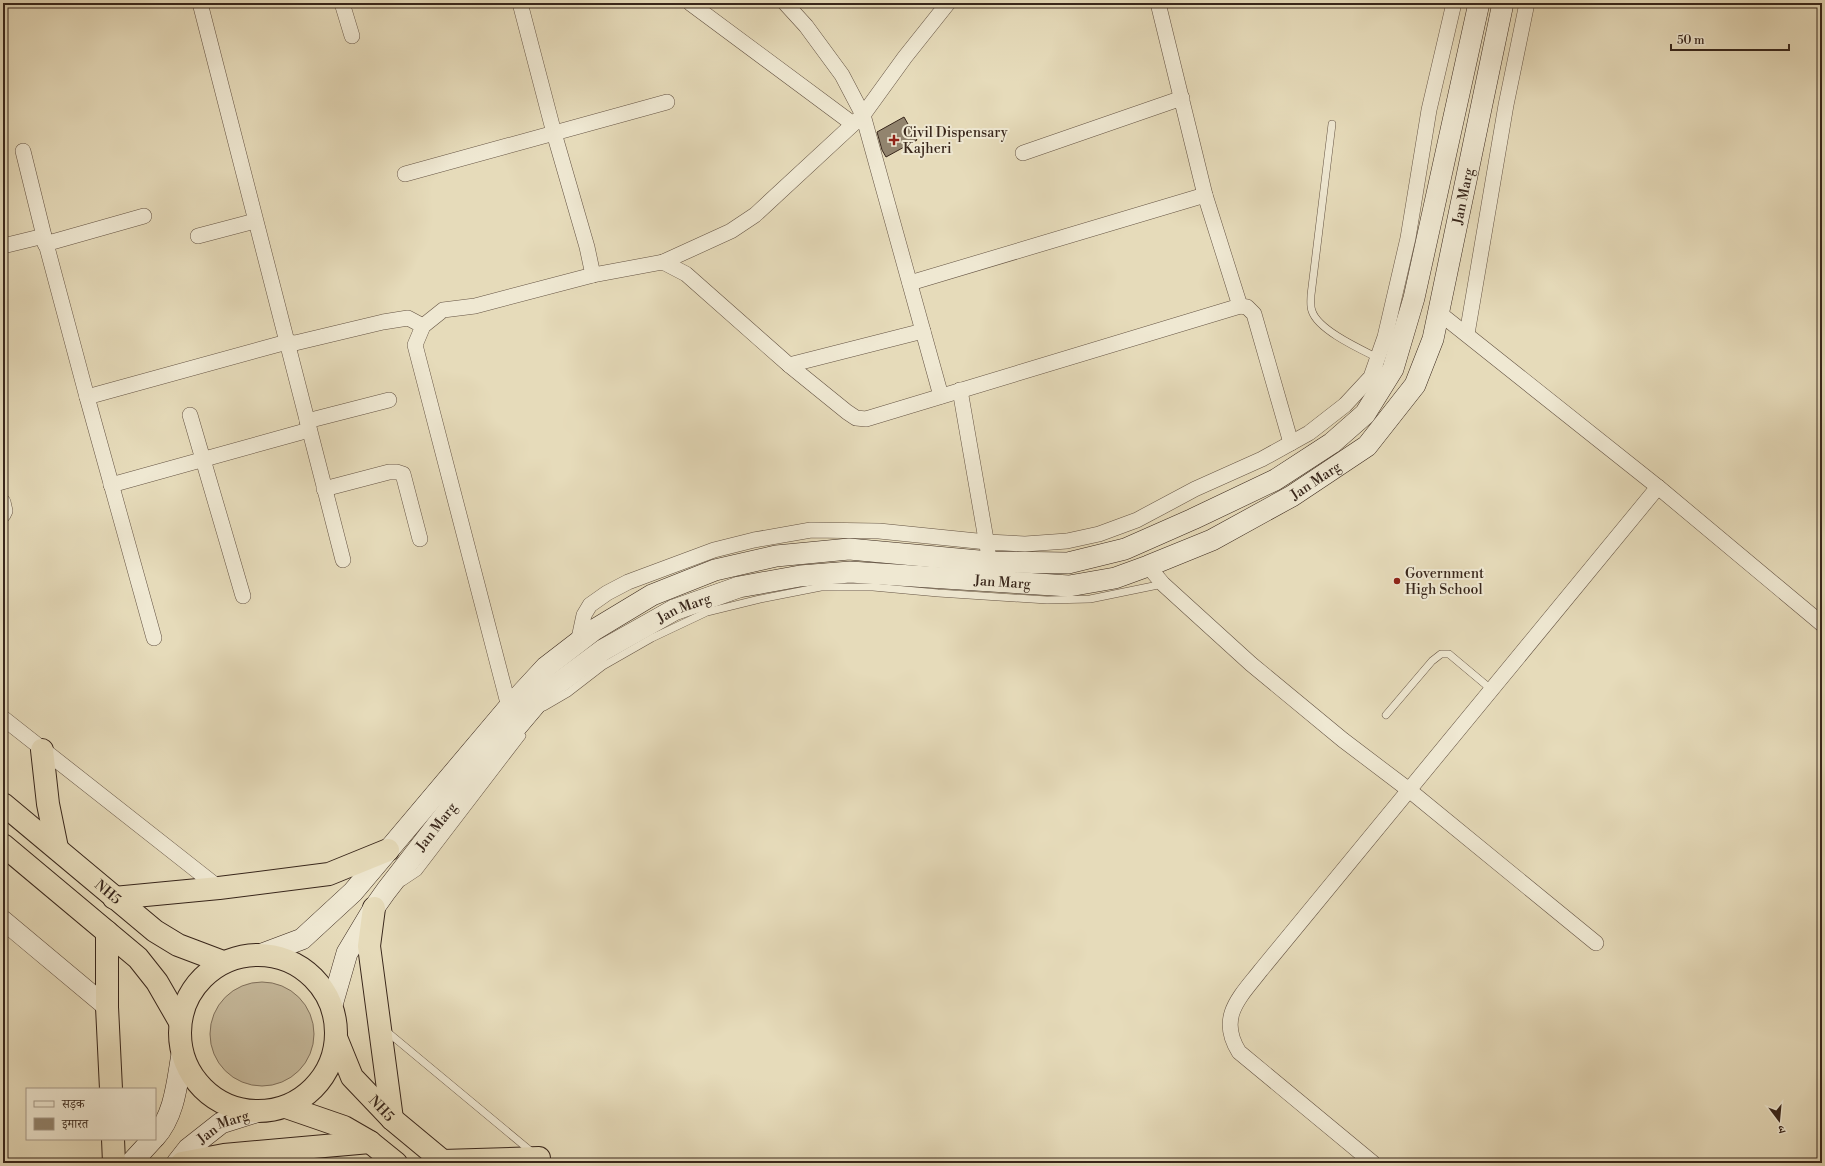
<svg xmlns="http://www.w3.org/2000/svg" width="1825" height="1166" viewBox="0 0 1825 1166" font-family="'Libre Bodoni','Noto Serif Devanagari',serif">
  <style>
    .green { fill: #c8bc9f; stroke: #80715d }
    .building { fill: #92846e; stroke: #38261b }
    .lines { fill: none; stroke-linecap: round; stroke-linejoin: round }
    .service-casing { stroke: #645343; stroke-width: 8 }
    .minor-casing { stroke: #645343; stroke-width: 16 }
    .tertiary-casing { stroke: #645343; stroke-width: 20 }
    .secondary-casing { stroke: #38261b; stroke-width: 22 }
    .trunk-casing { stroke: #38261b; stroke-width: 24 }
    .service { stroke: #efe8d2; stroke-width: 7 }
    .minor { stroke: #efe8d2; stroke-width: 15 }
    .tertiary { stroke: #efe8d2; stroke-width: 19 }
    .secondary { stroke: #efe8d2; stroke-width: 21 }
    .trunk { stroke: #e6dbba; stroke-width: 22 }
    .poi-dot { fill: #8f2418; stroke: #efe8d2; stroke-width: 1.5 }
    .labels { text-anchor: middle; stroke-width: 4; stroke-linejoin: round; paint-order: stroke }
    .poi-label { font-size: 14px; fill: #38261b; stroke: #efe8d2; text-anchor: start }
    .street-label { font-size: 14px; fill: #38261b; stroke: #efe8d2 }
  </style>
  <rect width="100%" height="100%" fill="#e6dbba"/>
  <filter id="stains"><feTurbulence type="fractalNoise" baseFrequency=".005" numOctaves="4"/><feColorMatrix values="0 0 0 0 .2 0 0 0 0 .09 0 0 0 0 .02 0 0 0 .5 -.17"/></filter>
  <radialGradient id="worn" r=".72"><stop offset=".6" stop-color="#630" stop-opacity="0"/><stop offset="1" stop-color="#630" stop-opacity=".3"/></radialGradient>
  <circle class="green" cx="262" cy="1034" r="52"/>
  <path class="building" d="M904,117l13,23 -31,17 -4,-7 -5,-18z"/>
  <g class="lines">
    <g class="service-casing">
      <g id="service">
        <path d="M1332,124l-21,171c0,5 -1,11 1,16 6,19 48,38 66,47"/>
        <path d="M544,707l24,-14 35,-27 49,-28 55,-26 53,-13 61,-12h52l65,6 109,7 43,-1 73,-15"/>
        <path d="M1386,715l46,-54 9,-7h8l43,36"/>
        <path d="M403,882l15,-10 104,-136"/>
        <path d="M385,1030l148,123"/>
        <path d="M295,1154l10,9"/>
      </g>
    </g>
    <g class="minor-casing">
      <g id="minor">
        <path d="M200,3l143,557"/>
        <path d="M342,3l10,33"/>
        <path d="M520,3l34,130 33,114 6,28"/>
        <path d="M690,3l163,121"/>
        <path d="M785,3l21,23 36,49 21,40 42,-58 43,-54"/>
        <path d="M23,151l21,85"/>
        <path d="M1023,153l159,-55"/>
        <path d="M405,174l262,-72"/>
        <path d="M198,236l57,-15"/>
        <path d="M45,244l99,-28"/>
        <path d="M3,246l41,-10 43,161 200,-55 8,1 88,-21 25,-4 15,8"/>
        <path d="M663,262l68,-31 24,-16 108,-100 78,281"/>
        <path d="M910,283l295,-88"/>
        <path d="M1240,306l7,1 7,7 37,129"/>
        <path d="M1438,312l220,175 164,137"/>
        <path d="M1467,334l39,-229 21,-102"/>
        <path d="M789,365l134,-34"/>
        <path d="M960,390l28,161"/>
        <path d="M87,397l67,241"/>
        <path d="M190,415l53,181"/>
        <path d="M307,421l82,-21"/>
        <path d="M111,485l198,-55"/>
        <path d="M324,489l65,-17h8l6,2 17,65"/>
        <path d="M3,502l2,9 -2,4"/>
        <path d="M1148,566l15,18 88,80 92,76 66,50 187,153"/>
        <path d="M578,643l6,-28 6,-10 17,-12 21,-11 86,-32 40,-10 57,-10 68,1 108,11 38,2 42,-3 32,-7 38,-14 58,-31 67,-30 47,-26 36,-28 26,-28 14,-40 23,-99 21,-128 25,-107"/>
        <path d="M513,714l-4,-7 -94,-362 8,-19 20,-16 32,-4 118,-31 70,-13 23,12 103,91 58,47 9,6 10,1 374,-113 -35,-111 -47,-192"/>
        <path d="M3,718l216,170"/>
        <path d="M1373,1163l-134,-111c-22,-35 1,-55 22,-82l397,-483"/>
      </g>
    </g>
    <g class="tertiary-casing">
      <path id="tertiary" d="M3,920l104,87"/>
    </g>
    <g class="secondary-casing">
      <g id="secondary">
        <path d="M262,954l40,-15 51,-47 156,-185 37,-40 48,-37 58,-35 63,-25 61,-14 73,-7 141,13 78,1 57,-14 68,-30 82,-39 57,-37 33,-29 28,-45 21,-71 65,-295"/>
        <path id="s1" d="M332,1005l15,-52 27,-45 12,-17 93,-120 66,-78 58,-43 71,-40 65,-23 61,-11 50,-4 219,14 46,-8 33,-12 64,-26 80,-44 75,-50 48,-61 18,-46 70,-336"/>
        <path d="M155,1137c20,-22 22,-55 27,-83"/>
        <path d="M131,1163l22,-24"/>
        <path id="s2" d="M177,1163l11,-14 33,-26 35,-11"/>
      </g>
    </g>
    <g class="trunk-casing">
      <g id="trunk">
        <path d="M42,750l6,54 9,44"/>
        <path id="s3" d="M3,804l152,127 23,14 45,17"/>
        <path d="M3,845l135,113 19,24 23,40"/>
        <path d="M114,898l105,-10 110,-14 59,-24"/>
        <path d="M374,908l-5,38 23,173"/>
        <path d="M107,932v75l4,82"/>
        <circle cx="258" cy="1033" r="78"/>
        <path id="s4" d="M337,1040l15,37 40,42 53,44"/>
        <path d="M286,1107l58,20 26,15 26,21"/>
        <path d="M113,1139l1,24"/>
        <path d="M442,1161l97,-3"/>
        <path d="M182,1163l42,-8 146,-13"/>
      </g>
    </g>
    <use href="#service" class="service"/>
    <use href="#minor" class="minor"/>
    <use href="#tertiary" class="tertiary"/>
    <use href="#secondary" class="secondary"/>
    <use href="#trunk" class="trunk"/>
  </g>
  <g class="poi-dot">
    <path d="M892 134h4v4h4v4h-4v4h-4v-4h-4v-4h4z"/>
    <circle cx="1397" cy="581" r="4"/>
  </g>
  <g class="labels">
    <g class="poi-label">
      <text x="903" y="137">Civil Dispensary<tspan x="903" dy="16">Kajheri</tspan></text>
      <text x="1405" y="578">Government<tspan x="1405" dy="16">High School</tspan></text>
    </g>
    <g class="street-label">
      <text dy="5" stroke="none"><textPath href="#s1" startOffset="1541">Jan Marg</textPath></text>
      <text dy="5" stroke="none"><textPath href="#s1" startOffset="1206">Jan Marg</textPath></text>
      <text dy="5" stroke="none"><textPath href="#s1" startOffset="869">Jan Marg</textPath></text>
      <text dy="5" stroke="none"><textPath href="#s1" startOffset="545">Jan Marg</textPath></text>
      <text dy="5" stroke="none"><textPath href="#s1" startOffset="209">Jan Marg</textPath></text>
      <text dy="5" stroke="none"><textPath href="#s3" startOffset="137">NH5</textPath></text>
      <text dy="5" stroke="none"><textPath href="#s4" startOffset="83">NH5</textPath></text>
      <text dy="5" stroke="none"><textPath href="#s2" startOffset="60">Jan Marg</textPath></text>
    </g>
  </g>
  <rect width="1825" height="1166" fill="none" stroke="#e6dbba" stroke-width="16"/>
  <rect x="4" y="4" width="1817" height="1158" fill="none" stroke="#38261b" stroke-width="2"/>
  <rect x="8" y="8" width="1809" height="1150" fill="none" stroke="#38261b"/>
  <rect x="26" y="1088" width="130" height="52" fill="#efe8d2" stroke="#a69a89"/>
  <rect x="34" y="1101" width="20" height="6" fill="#efe8d2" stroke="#a69a89"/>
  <text x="62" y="1108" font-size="12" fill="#38261b">सड़क</text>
  <rect x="34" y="1118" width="20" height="12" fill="#92846e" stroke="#a69a89"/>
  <text x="62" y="1128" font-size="12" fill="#38261b">इमारत</text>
  <g transform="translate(1779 1120) rotate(164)" stroke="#efe8d2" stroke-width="3" paint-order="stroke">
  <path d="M0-3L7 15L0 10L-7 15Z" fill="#38261b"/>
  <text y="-6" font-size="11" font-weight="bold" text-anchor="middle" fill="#38261b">उ</text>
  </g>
  <path d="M1671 44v6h118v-6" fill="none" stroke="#38261b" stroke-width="2"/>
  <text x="1677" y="44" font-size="12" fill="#38261b" stroke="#efe8d2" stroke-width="3" paint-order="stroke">50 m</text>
  <rect width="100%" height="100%" filter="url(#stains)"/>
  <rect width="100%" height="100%" fill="url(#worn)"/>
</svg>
